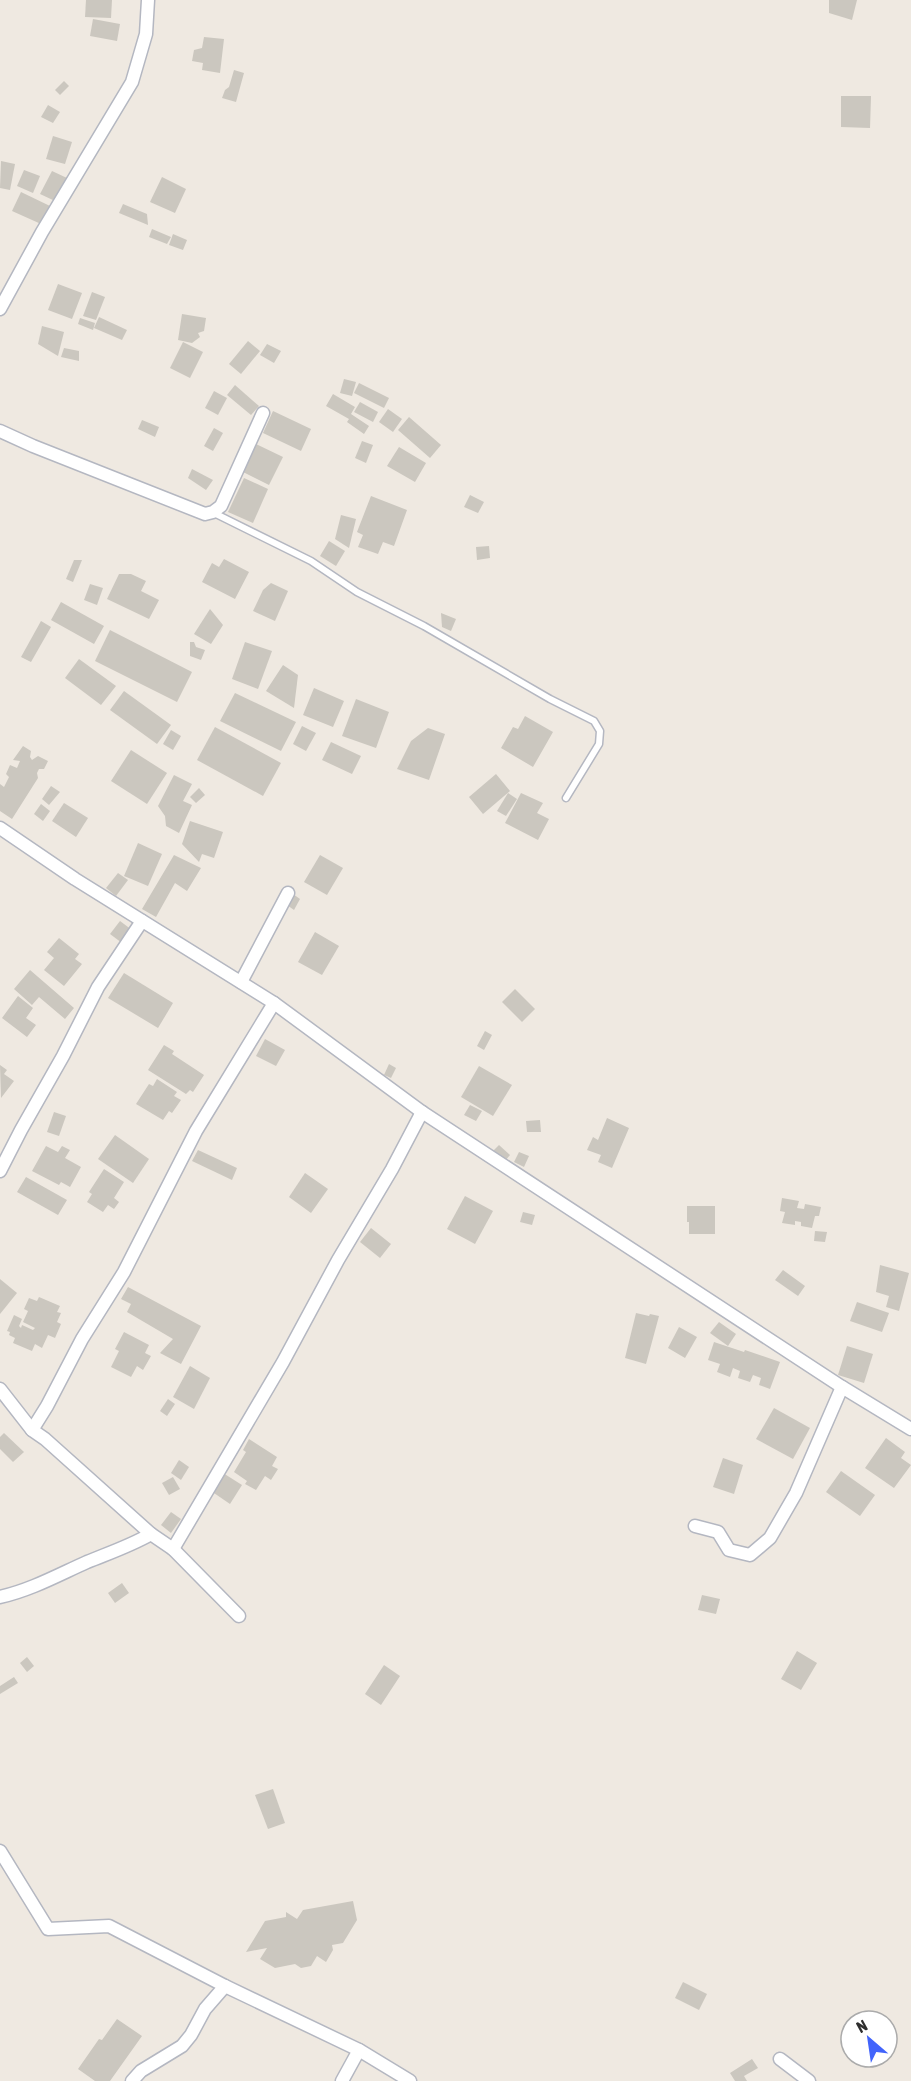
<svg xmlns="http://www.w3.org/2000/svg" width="911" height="2081" viewBox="0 0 911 2081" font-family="'Asap Condensed',sans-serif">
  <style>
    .building { fill: #cbc7bf }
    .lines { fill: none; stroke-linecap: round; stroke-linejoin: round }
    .service-casing { stroke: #b4b7c1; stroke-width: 9 }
    .minor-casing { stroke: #b4b7c1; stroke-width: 15 }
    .service { stroke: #fff; stroke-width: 6 }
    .minor { stroke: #fff; stroke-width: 12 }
  </style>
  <rect width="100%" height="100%" fill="#efe9e1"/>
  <g class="building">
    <path d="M86,0h26l-1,18 -26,-1z"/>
    <path d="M829,0h28l-5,20 -23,-7z"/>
    <path d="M93,19l27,5 -3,17 -27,-5z"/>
    <path d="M204,37l20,2 -4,34 -18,-3 1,-7 -11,-2 2,-11 8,-2z"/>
    <path d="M234,70l10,3 -8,29 -14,-4 3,-8 4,-3z"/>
    <path d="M64,81l5,5 -9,9 -5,-5z"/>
    <path d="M841,96h30l-1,32 -29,-1z"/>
    <path d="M48,105l12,7 -7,11 -12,-6z"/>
    <path d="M53,136l19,6 -7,22 -19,-5z"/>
    <path d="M1,161l14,3 -5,26 -10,-2z"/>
    <path d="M24,170l16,6 -7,17 -16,-7z"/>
    <path d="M52,171l15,7 -12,23 -15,-7z"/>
    <path d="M162,177l24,12 -11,24 -25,-11z"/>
    <path d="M21,192l29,14 -9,18 -29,-13z"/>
    <path d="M123,204l24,10 1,11 -29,-12z"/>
    <path d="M152,229l19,8 -4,7 -18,-7z"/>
    <path d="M173,234l14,6 -4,10 -14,-5z"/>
    <path d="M58,284l24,9 -10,26 -24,-9z"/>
    <path d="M92,292l13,5 -9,23 -13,-4z"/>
    <path d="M182,314l24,4 -2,13 -6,2 2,4 -8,6 -14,-3z"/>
    <path d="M99,317l28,13 -5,10 -28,-12z"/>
    <path d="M80,318l15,5 -2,7 -15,-6z"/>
    <path d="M42,326l22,6 -6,24 -20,-12z"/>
    <path d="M248,341l12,10 -19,23 -12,-10z"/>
    <path d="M183,342l20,10 -13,26 -20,-10z"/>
    <path d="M267,344l14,7 -7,12 -14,-8z"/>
    <path d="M64,348l15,3v10l-18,-4z"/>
    <path d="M344,379l12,3 -4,14 -12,-3z"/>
    <path d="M359,383l30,15 -5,10 -30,-15z"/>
    <path d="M235,385l24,21 -8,9 -24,-20z"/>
    <path d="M214,391l13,7 -9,17 -13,-7z"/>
    <path d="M333,394l22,13 -4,7 18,12 -5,8 -17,-12 2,-3 -23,-13z"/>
    <path d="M360,402l18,10 -5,10 -19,-10z"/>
    <path d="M388,409l14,10 -9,13 -14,-10z"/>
    <path d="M273,411l38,18 -10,22 -38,-18z"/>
    <path d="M409,417l32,28 -11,13 -32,-28z"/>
    <path d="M142,420l17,7 -4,10 -17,-8z"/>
    <path d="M214,428l9,5 -10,18 -9,-5z"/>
    <path d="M362,441l11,4 -7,18 -11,-5z"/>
    <path d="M256,444l27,13 -14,28 -26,-13z"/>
    <path d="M399,447l27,16 -11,19 -28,-16z"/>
    <path d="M192,469l21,11 -7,10 -18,-12z"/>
    <path d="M244,478l24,11 -15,34 -25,-11z"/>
    <path d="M470,495l14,7 -6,11 -14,-6z"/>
    <path d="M371,496l36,14 -13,36 -11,-4 -5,12 -20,-7 5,-12 -6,-3z"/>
    <path d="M341,515l15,4 -7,29 -14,-9z"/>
    <path d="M329,541l16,10 -9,15 -16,-10z"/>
    <path d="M489,546l1,12 -13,2 -1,-13z"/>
    <path d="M224,559l25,13 -14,27 -33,-17 10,-19 7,4z"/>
    <path d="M74,560h8l-9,22 -7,-3z"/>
    <path d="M119,574h12l15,7 -5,10 18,9 -10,19 -42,-20z"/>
    <path d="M271,583l17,8 -13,30 -22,-10 10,-21z"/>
    <path d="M90,584l13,4 -6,17 -13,-5z"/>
    <path d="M61,602l43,24 -10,18 -43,-24z"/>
    <path d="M210,609l13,16 -12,19 -17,-10z"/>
    <path d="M441,613l15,6 -5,12 -9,-4z"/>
    <path d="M41,621l10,6 -20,35 -10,-5z"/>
    <path d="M110,630l82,42 -15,30 -82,-41z"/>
    <path d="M190,642h4l2,5 9,3 -4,10 -11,-4z"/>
    <path d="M245,642l27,9 -14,38 -26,-10z"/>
    <path d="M79,659l37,27 -15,19 -36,-27z"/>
    <path d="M283,665l15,10 -4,33 -28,-17z"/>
    <path d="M314,688l30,13 -11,26 -30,-12z"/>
    <path d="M124,691l47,34 -14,19 -47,-34z"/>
    <path d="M235,693l61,29 -15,29 -61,-30z"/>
    <path d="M356,699l33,13 -13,36 -34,-12z"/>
    <path d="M525,716l28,16 -20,35 -32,-19 12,-21 5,2z"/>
    <path d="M302,726l14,7 -10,18 -13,-7z"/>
    <path d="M215,727l66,36 -18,33 -66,-36z"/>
    <path d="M428,728l17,6 -16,46 -32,-11 14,-28z"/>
    <path d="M171,730l10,6 -8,14 -10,-6z"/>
    <path d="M331,742l30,14 -9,18 -30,-14z"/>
    <path d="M23,746l8,5 -1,6 2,3 6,-4 10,5 -4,8h-5l-2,4 1,5 -26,41 -12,-8v-27l4,3 5,-10 -3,-3 4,-9 7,3 3,-7 -7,-1z"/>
    <path d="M131,750l36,23 -20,31 -36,-23z"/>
    <path d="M496,774l14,17 -27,23 -14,-17z"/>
    <path d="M174,775l18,9 -9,17 9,4 -13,28 -13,-7 -1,-10 -7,-10z"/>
    <path d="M51,786l9,6 -11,13 -7,-6z"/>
    <path d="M199,788l6,7 -9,8 -6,-6z"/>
    <path d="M508,793l9,6 -11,17 -9,-5z"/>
    <path d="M521,793l22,10 -6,10 12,6 -11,21 -33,-17z"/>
    <path d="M64,803l24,15 -12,19 -24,-16z"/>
    <path d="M41,804l9,7 -7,10 -9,-7z"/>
    <path d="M190,821l33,11 -9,26 -12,-4 -3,8 -17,-18z"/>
    <path d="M138,843l24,11 -14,32 -24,-10z"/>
    <path d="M174,855l27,13 -14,23 -12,-8 -19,34 -14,-8z"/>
    <path d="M320,855l23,13 -16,27 -23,-13z"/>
    <path d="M118,873l10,7 -12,16 -10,-8z"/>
    <path d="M293,894l7,5 -6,11 -7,-5z"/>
    <path d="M120,921l12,9 -10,13 -12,-9z"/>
    <path d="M315,932l24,14 -17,29 -24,-13z"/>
    <path d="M59,938l20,16 -4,5 7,5 -18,22 -20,-16 10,-12 -7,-6z"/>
    <path d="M30,970l44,38 -9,11 -26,-22 -7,8 -18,-16z"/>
    <path d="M124,973l49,30 -15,25 -50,-30z"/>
    <path d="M515,989l20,20 -13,13 -20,-20z"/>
    <path d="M18,996l15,12 -7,10 10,7 -9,12 -25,-19z"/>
    <path d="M485,1031l7,4 -8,15 -7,-4z"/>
    <path d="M265,1039l20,11 -9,16 -20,-10z"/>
    <path d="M164,1045l10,6 -2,3 32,21 -11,17 -3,-2 -4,4 -38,-24z"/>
    <path d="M389,1064l7,4 -5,10 -7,-3z"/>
    <path d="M0,1065l7,5 -3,4 10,7 -13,17z"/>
    <path d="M479,1066l33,19 -19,31 -32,-19z"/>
    <path d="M157,1079l20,13 -3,4 7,4 -9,13 -3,-2 -6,9 -27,-16 13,-20 4,2z"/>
    <path d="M470,1105l12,6 -6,10 -12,-6z"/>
    <path d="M54,1112l12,4 -7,20 -12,-4z"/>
    <path d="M607,1118l22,10 -17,40 -14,-6 3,-7 -14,-5 6,-13 5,3z"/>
    <path d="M540,1120l1,12h-14l-1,-11z"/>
    <path d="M115,1135l34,24 -16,24 -35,-24z"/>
    <path d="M499,1145l11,10 -5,6 -12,-10z"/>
    <path d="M46,1146l12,6 4,-6 8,4 -5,8 16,9 -11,20 -9,-5 -2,3 -27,-14z"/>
    <path d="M198,1150l39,18 -5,12 -40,-19z"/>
    <path d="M519,1152l10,4 -5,11 -10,-5z"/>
    <path d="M104,1169l20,13 -10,16 5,4 -5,7 -6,-4 -5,7 -16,-10 5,-8 -3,-2z"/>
    <path d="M305,1173l23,16 -17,24 -22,-16z"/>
    <path d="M26,1177l41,23 -9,15 -41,-23z"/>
    <path d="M465,1196l28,15 -18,33 -28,-15z"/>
    <path d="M782,1198l17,3 -2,7 7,1 1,-5 16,3 -2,9h-4l-3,12 -11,-2v-4l-6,-1v4l-13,-2 3,-11 -5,-1z"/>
    <path d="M687,1206h28v28h-26v-12h-2z"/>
    <path d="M523,1212l12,3 -3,10 -12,-3z"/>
    <path d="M371,1228l20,16 -11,14 -20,-16z"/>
    <path d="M815,1231l12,1 -2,10 -11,-1z"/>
    <path d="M880,1265l29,8 -10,38 -13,-4 3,-11 -13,-4z"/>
    <path d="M783,1270l22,16 -7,10 -23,-16z"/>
    <path d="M0,1279l17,14 -17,21z"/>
    <path d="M128,1287l73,39 -20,38 -21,-11 13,-14 -46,-27 4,-8 -10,-5z"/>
    <path d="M39,1297l21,9 -3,6 4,1 -4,9 4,2 -6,14 -7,-3 -6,13 -7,-4 -3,7 -19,-8 2,-5 -6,-3 1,-3 -3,-1 7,-16 8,4 -3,7 2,2 1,-3 11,5 2,-2 -12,-6 5,-11 -4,-2 5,-11 8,3z"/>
    <path d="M857,1302l32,11 -7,19 -32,-11z"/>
    <path d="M636,1313l13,3 1,-2 9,2 -13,48 -21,-6z"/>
    <path d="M719,1322l17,12 -8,12 -18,-13z"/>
    <path d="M679,1327l18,10 -12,21 -17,-10z"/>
    <path d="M124,1332l25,13 -4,8 6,3 -8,14 -6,-4 -6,11 -20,-10 8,-16 -4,-2z"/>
    <path d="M714,1342l30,10 1,-2 35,12 -10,27 -11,-4 2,-7 -8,-3 -3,7 -12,-4 2,-7 -7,-3 -3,9 -13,-5 3,-8 -12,-4z"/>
    <path d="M847,1346l26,8 -9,29 -26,-8z"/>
    <path d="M190,1366l20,12 -16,31 -21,-12z"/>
    <path d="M168,1399l7,5 -8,12 -7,-5z"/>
    <path d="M774,1408l36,20 -17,31 -37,-20z"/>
    <path d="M4,1433l20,19 -11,10 -13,-13v-12z"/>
    <path d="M886,1438l19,14 -4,6 10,7 -17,23 -29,-20z"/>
    <path d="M249,1439l28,18 -5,9 6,3 -7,11 -6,-4 -9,14 -11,-6 2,-3 -13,-9 12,-20 -3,-2z"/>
    <path d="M723,1458l20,7 -9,29 -21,-7z"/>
    <path d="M179,1460l10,7 -8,13 -10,-7z"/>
    <path d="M841,1471l34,24 -15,21 -34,-24z"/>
    <path d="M223,1473l19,12 -12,19 -19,-13z"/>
    <path d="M173,1477l7,12 -11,6 -7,-12z"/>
    <path d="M171,1512l10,7 -10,14 -10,-8z"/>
    <path d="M122,1583l7,10 -14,10 -7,-10z"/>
    <path d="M702,1595l18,4 -4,15 -18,-4z"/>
    <path d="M797,1651l20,12 -16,27 -20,-11z"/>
    <path d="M27,1657l7,9 -7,6 -7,-9z"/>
    <path d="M384,1665l16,11 -19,29 -16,-11z"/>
    <path d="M14,1677l4,6 -18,11v-8z"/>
    <path d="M273,1789l12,34 -17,6 -13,-34z"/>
    <path d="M353,1901l4,19 -14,23 -11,2 1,5 -7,12 -9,-6 -6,10 -10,2 -6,-4 -20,4 -15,-9 7,-11 -21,4 19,-31 21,-4v-5l11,7 6,-9z"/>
    <path d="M683,1982l24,12 -8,16 -24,-12z"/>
    <path d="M117,2019l25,17 -32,45h-15l-17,-12 21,-30 3,1z"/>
    <path d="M752,2059l6,9 -14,8 3,5h-12l-5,-8z"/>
  </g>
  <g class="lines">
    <g class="service-casing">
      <path id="service" d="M214,513l97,48 46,31 67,34 126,73 44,22 6,10 -1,13 -33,54"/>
    </g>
    <g class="minor-casing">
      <g id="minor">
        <path d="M0,309l42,-77 90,-150 14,-48 2,-34"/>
        <path d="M0,431l33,15 172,68 8,-2 8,-6 42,-93"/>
        <path d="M0,828l75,51 199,124 148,109 420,275 69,42"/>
        <path d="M241,982l47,-89"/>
        <path d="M0,1171l21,-41 42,-74 35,-69 44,-66"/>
        <path d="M0,1389l32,41 13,9 106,95 22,15 66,67"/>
        <path d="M32,1430l15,-24 35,-67 42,-67 72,-141 78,-128"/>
        <path d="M695,1526l23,6 11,18 21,5 20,-17 26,-45 46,-106"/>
        <path d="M173,1549l110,-187 55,-102 54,-91 30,-57"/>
        <path d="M0,1597c31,-7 58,-22 87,-35 22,-9 43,-16 64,-28"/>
        <path d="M0,1851l48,78 61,-3 116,60 134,64"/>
        <path d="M780,2059l29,22"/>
        <path d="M132,2081l9,-10 41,-25 9,-11 14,-26 20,-23"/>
        <path d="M342,2081l17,-31 51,31"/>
      </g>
    </g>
    <use href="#service" class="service"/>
    <use href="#minor" class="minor"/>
  </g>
  <g transform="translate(869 2039) rotate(331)"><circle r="28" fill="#ffffff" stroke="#ababab" stroke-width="1.5"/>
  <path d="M0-4.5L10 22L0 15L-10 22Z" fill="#4264fb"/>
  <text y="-9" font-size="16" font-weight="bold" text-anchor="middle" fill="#2e2e2e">N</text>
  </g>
</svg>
